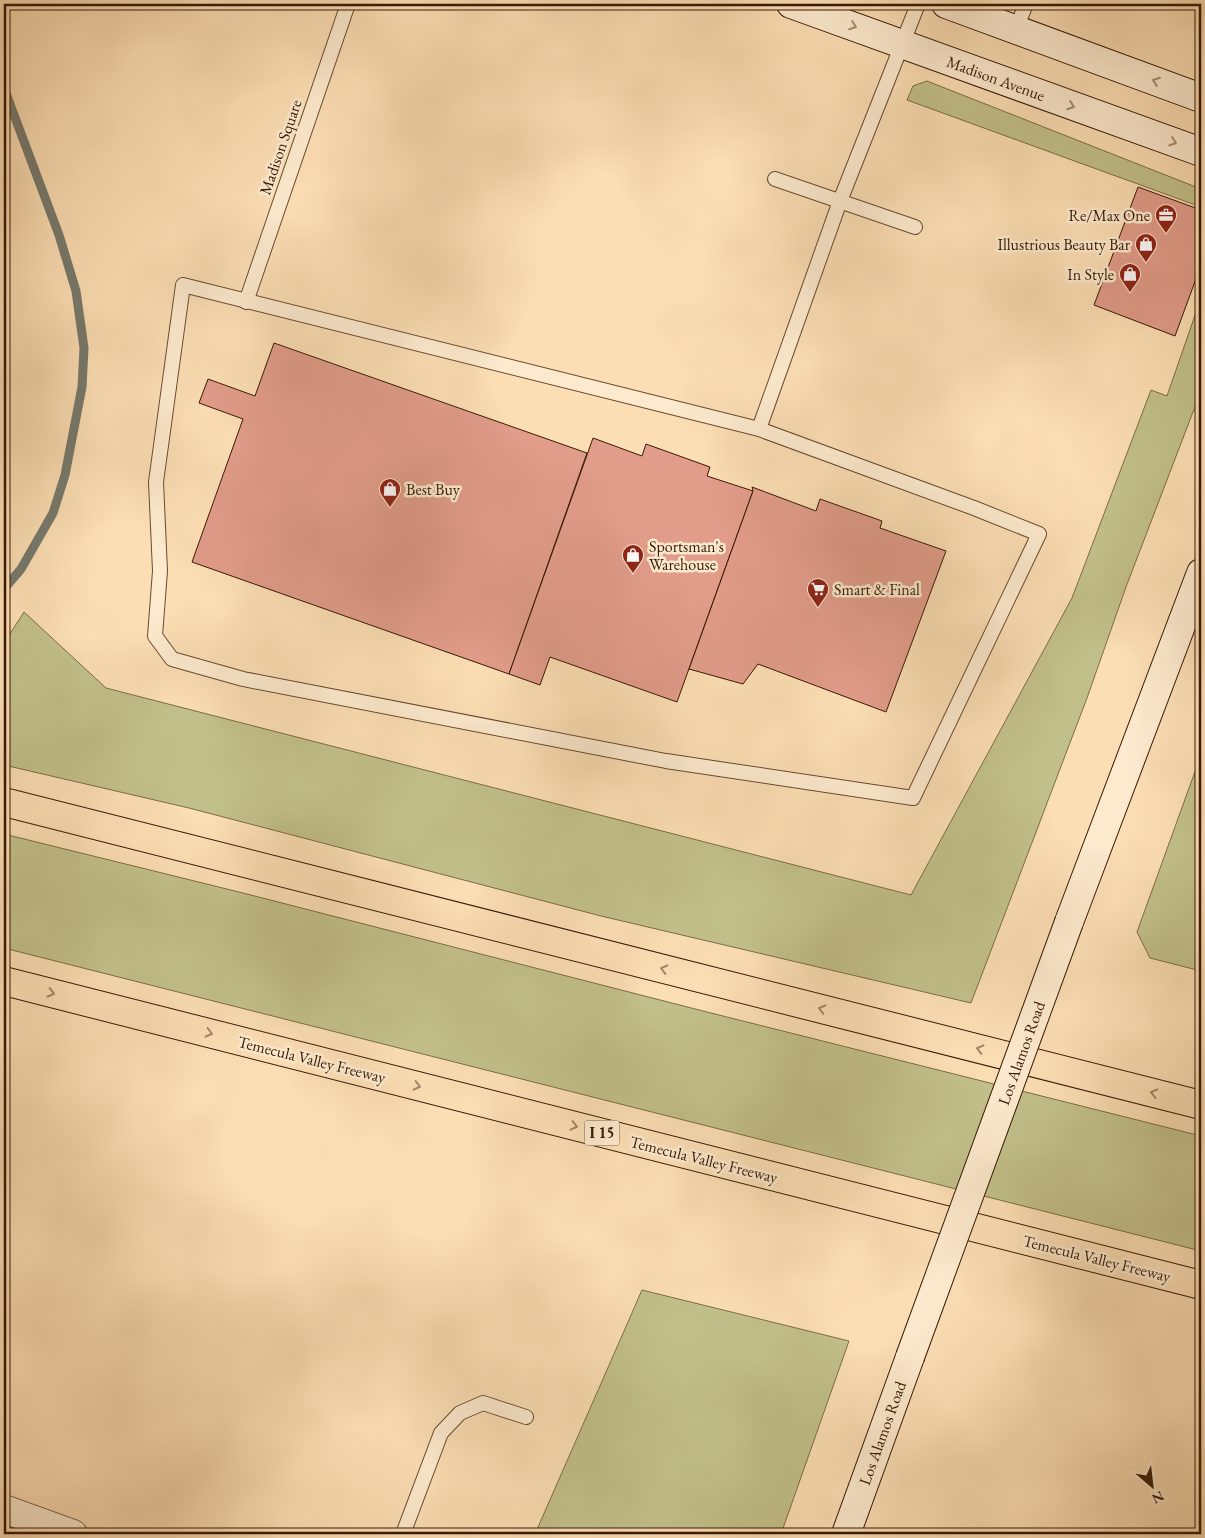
<svg xmlns="http://www.w3.org/2000/svg" width="1205" height="1538" viewBox="0 0 1205 1538" font-family="'EB Garamond',serif">
  <style>
    .green { fill: #c2c08a; stroke: #7c6c47 }
    .lines { fill: none; stroke-linecap: round; stroke-linejoin: round }
    .stream { stroke: #777a6e; stroke-width: 9 }
    .building { fill: #e19c8a; stroke: #371904 }
    .lane-casing { stroke: #684a30; stroke-width: 16 }
    .street-casing { stroke: #684a30; stroke-width: 30 }
    .secondary-casing { stroke: #371904; stroke-width: 30 }
    .highway-casing { stroke: #371904; stroke-width: 30 }
    .lane { stroke: #fdeace; stroke-width: 14 }
    .street { stroke: #fdeace; stroke-width: 28 }
    .secondary { stroke: #fdeace; stroke-width: 28 }
    .highway { stroke: #fcdeb4; stroke-width: 28 }
    .secondary-bridge-casing { stroke: #371904; stroke-width: 30; stroke-linecap: butt }
    .secondary-bridge { stroke: #fdeace; stroke-width: 28 }
    .oneway { stroke: #a48c73 }
    .oneway2 { stroke: #a38565 }
    .labels { text-anchor: middle; stroke-width: 5; stroke-linejoin: round; paint-order: stroke }
    .shield { fill: #fdeace; stroke: #725841; stroke-width: 1 }
    .shield-label { font-size: 15px; font-weight: bold; fill: #371904 }
    .street-label { font-size: 16px; fill: #371904; stroke: #fdeace }
    .poi-label { font-size: 16px; fill: #371904; stroke: #fdeace; text-anchor: end }
  </style>
  <rect width="100%" height="100%" fill="#fcdeb4"/>
  <filter id="stains"><feTurbulence type="fractalNoise" baseFrequency=".004" numOctaves="4"/><feColorMatrix values="0 0 0 0 .2 0 0 0 0 .09 0 0 0 0 .02 0 0 0 .5 -.17"/></filter>
  <radialGradient id="worn" r=".72"><stop offset=".6" stop-color="#630" stop-opacity="0"/><stop offset="1" stop-color="#630" stop-opacity=".3"/></radialGradient>
  <g class="green">
    <path d="M927,81l274,108v18l-294,-107 6,-14z"/>
    <path d="M1201,298v93l-75,196 -39,111 -116,305 -370,-87 -412,-108 -185,-43v-122l20,-31 82,76 805,207 161,-297 79,-208 16,6z"/>
    <path d="M1201,755v216l-51,-13 -13,-26z"/>
    <path d="M4,834l239,59 460,118 498,125v115l-1197,-303z"/>
    <path d="M642,1290l207,51 -68,193h-246z"/>
  </g>
  <g class="lines">
    <path class="stream" d="M4,88l55,147 17,56 8,57 -2,39 -17,88 -12,38 -32,56 -17,20"/>
  </g>
  <g class="building">
    <path d="M295,4h16l-2,5z"/>
    <path d="M1138,187l63,23v55l-26,71 -81,-31z"/>
    <path d="M274,343l313,110 -78,221 -317,-112 51,-143 -44,-16 9,-24 47,17z"/>
    <path d="M593,438l49,18 4,-12 64,23 -3,9 46,15 -76,211 -127,-45 -10,28 -31,-11z"/>
    <path d="M752,487l64,24 4,-12 62,22 -2,7 66,23 -60,161 -128,-48 -15,20 -54,-15 64,-178z"/>
  </g>
  <g class="lines">
    <g class="lane-casing">
      <g id="lane">
        <path d="M1016,29l10,-25"/>
        <path d="M775,179l140,48"/>
        <path d="M183,285l576,144 215,79 65,26 -126,264 -247,-37 -423,-82 -71,-20 -17,-23 5,-65 -4,-89z"/>
        <path d="M246,302l102,-298"/>
        <path d="M759,429l81,-228 78,-197"/>
        <path d="M403,1534l38,-101 19,-20 23,-10 43,14"/>
      </g>
    </g>
    <g class="street-casing">
      <path id="street" d="M4,1509l69,25"/>
    </g>
    <g class="secondary-casing">
      <g id="secondary">
        <path d="M791,4l410,148"/>
        <path d="M946,4l255,94"/>
        <path d="M1069,922l132,-349"/>
        <path d="M846,1534l64,-177"/>
      </g>
    </g>
    <g class="highway-casing">
      <g id="highway">
        <path d="M4,802l1197,303"/>
        <path d="M4,981l1197,304"/>
      </g>
    </g>
    <use href="#lane" class="lane"/>
    <use href="#street" class="street"/>
    <use href="#secondary" class="secondary"/>
    <use href="#highway" class="highway"/>
    <g class="secondary-bridge-casing">
      <path id="secondary-bridge" d="M910,1357l159,-435"/>
    </g>
    <use href="#secondary-bridge" class="secondary-bridge"/>
  </g>
  <defs><path id="oneway-chevron" d="M-2-3.5L2.5 0L-2 3.5" fill="none" stroke-width="1.6" stroke-linecap="round" stroke-linejoin="round" transform="scale(1.25)"/></defs>
  <g class="oneway">
    <use href="#oneway-chevron" transform="translate(853 26) rotate(20)"/>
    <use href="#oneway-chevron" transform="translate(1156 81) rotate(-159)"/>
    <use href="#oneway-chevron" transform="translate(1071 106) rotate(20)"/>
    <use href="#oneway-chevron" transform="translate(1173 142) rotate(19)"/>
  </g>
  <g class="oneway2">
    <use href="#oneway-chevron" transform="translate(664 969) rotate(-166)"/>
    <use href="#oneway-chevron" transform="translate(51 993) rotate(14)"/>
    <use href="#oneway-chevron" transform="translate(822 1009) rotate(-166)"/>
    <use href="#oneway-chevron" transform="translate(209 1033) rotate(14)"/>
    <use href="#oneway-chevron" transform="translate(980 1049) rotate(-166)"/>
    <use href="#oneway-chevron" transform="translate(417 1086) rotate(14)"/>
    <use href="#oneway-chevron" transform="translate(1154 1093) rotate(-166)"/>
    <use href="#oneway-chevron" transform="translate(574 1126) rotate(14)"/>
  </g>
  <defs>
    <g id="office-pin" transform="scale(1.125)"><path d="M0 17L-7.5 6A9.5 9.5 0 1 1 7.5 6Z" fill="#8f2418" stroke="#fdeace"/><path d="M-6-3h4V-5.5h4V-3h4V5H-6ZM-1-4.5V-3h2v-1.5ZM-6 0V1H6V0Z" fill="#fff"/></g>
    <g id="shop-pin" transform="scale(1.125)"><path d="M0 17L-7.5 6A9.5 9.5 0 1 1 7.5 6Z" fill="#8f2418" stroke="#fdeace"/><path d="M-5-2.5h2.3a2.7 3.5 0 0 1 5.4 0H5L5.5 6h-11ZM-1.5-2.5h3a1.5 2.3 0 0 0-3 0Z" fill="#fff"/></g>
    <g id="supermarket-pin" transform="scale(1.125)"><path d="M0 17L-7.5 6A9.5 9.5 0 1 1 7.5 6Z" fill="#8f2418" stroke="#fdeace"/><path d="M-6-5.5h2.5l.6 2H6L4.5 2H-2.5L-4.4-4H-6ZM-1.5 3.2a1.3 1.3 0 1 0 .1 0ZM3 3.2a1.3 1.3 0 1 0 .1 0Z" fill="#fff"/></g>
  </defs>
  <g fill-rule="evenodd">
    <use href="#office-pin" x="1166" y="215"/>
    <use href="#shop-pin" x="1146" y="244"/>
    <use href="#shop-pin" x="1130" y="274"/>
    <use href="#shop-pin" x="390" y="489"/>
    <use href="#shop-pin" x="633" y="555"/>
    <use href="#supermarket-pin" x="818" y="589"/>
  </g>
  <g class="labels">
    <rect class="shield" x="584.5" y="1120.5" width="35" height="25" rx="4"/>
    <g class="shield-label">
      <text x="602" y="1138">I 15</text>
    </g>
    <g class="street-label">
      <text transform="translate(996 78) rotate(20)" y="6">Madison Avenue</text>
      <text transform="translate(280 147) rotate(-71)" y="6">Madison Square</text>
      <text transform="translate(1021 1053) rotate(-70)" y="6">Los Alamos Road</text>
      <text transform="translate(312 1059) rotate(14)" y="6">Temecula Valley Freeway</text>
      <text transform="translate(704 1159) rotate(14)" y="6">Temecula Valley Freeway</text>
      <text transform="translate(1097 1258) rotate(14)" y="6">Temecula Valley Freeway</text>
      <text transform="translate(882 1433) rotate(-70)" y="6">Los Alamos Road</text>
    </g>
    <g class="poi-label">
      <text x="1150" y="221">Re/Max One</text>
      <text x="1130" y="250">Illustrious Beauty Bar</text>
      <text x="1114" y="280">In Style</text>
      <text x="406" y="495" text-anchor="start">Best Buy</text>
      <text x="649" y="552" text-anchor="start">Sportsman's<tspan x="649" dy="18">Warehouse</tspan></text>
      <text x="834" y="595" text-anchor="start">Smart &amp; Final</text>
    </g>
  </g>
  <rect width="1205" height="1538" fill="none" stroke="#fcdeb4" stroke-width="20"/>
  <rect x="5" y="5" width="1195" height="1528" fill="none" stroke="#371904" stroke-width="2.5"/>
  <rect x="10" y="10" width="1185" height="1518" fill="none" stroke="#371904"/>
  <g transform="translate(1152 1486) rotate(152)" stroke="#fdeace" stroke-width="4" paint-order="stroke">
  <path d="M0-4L9 19L0 12L-9 19Z" fill="#371904"/>
  <text y="-8" font-size="14" font-weight="bold" text-anchor="middle" fill="#371904">N</text>
  </g>
  <rect width="100%" height="100%" filter="url(#stains)"/>
  <rect width="100%" height="100%" fill="url(#worn)"/>
</svg>
